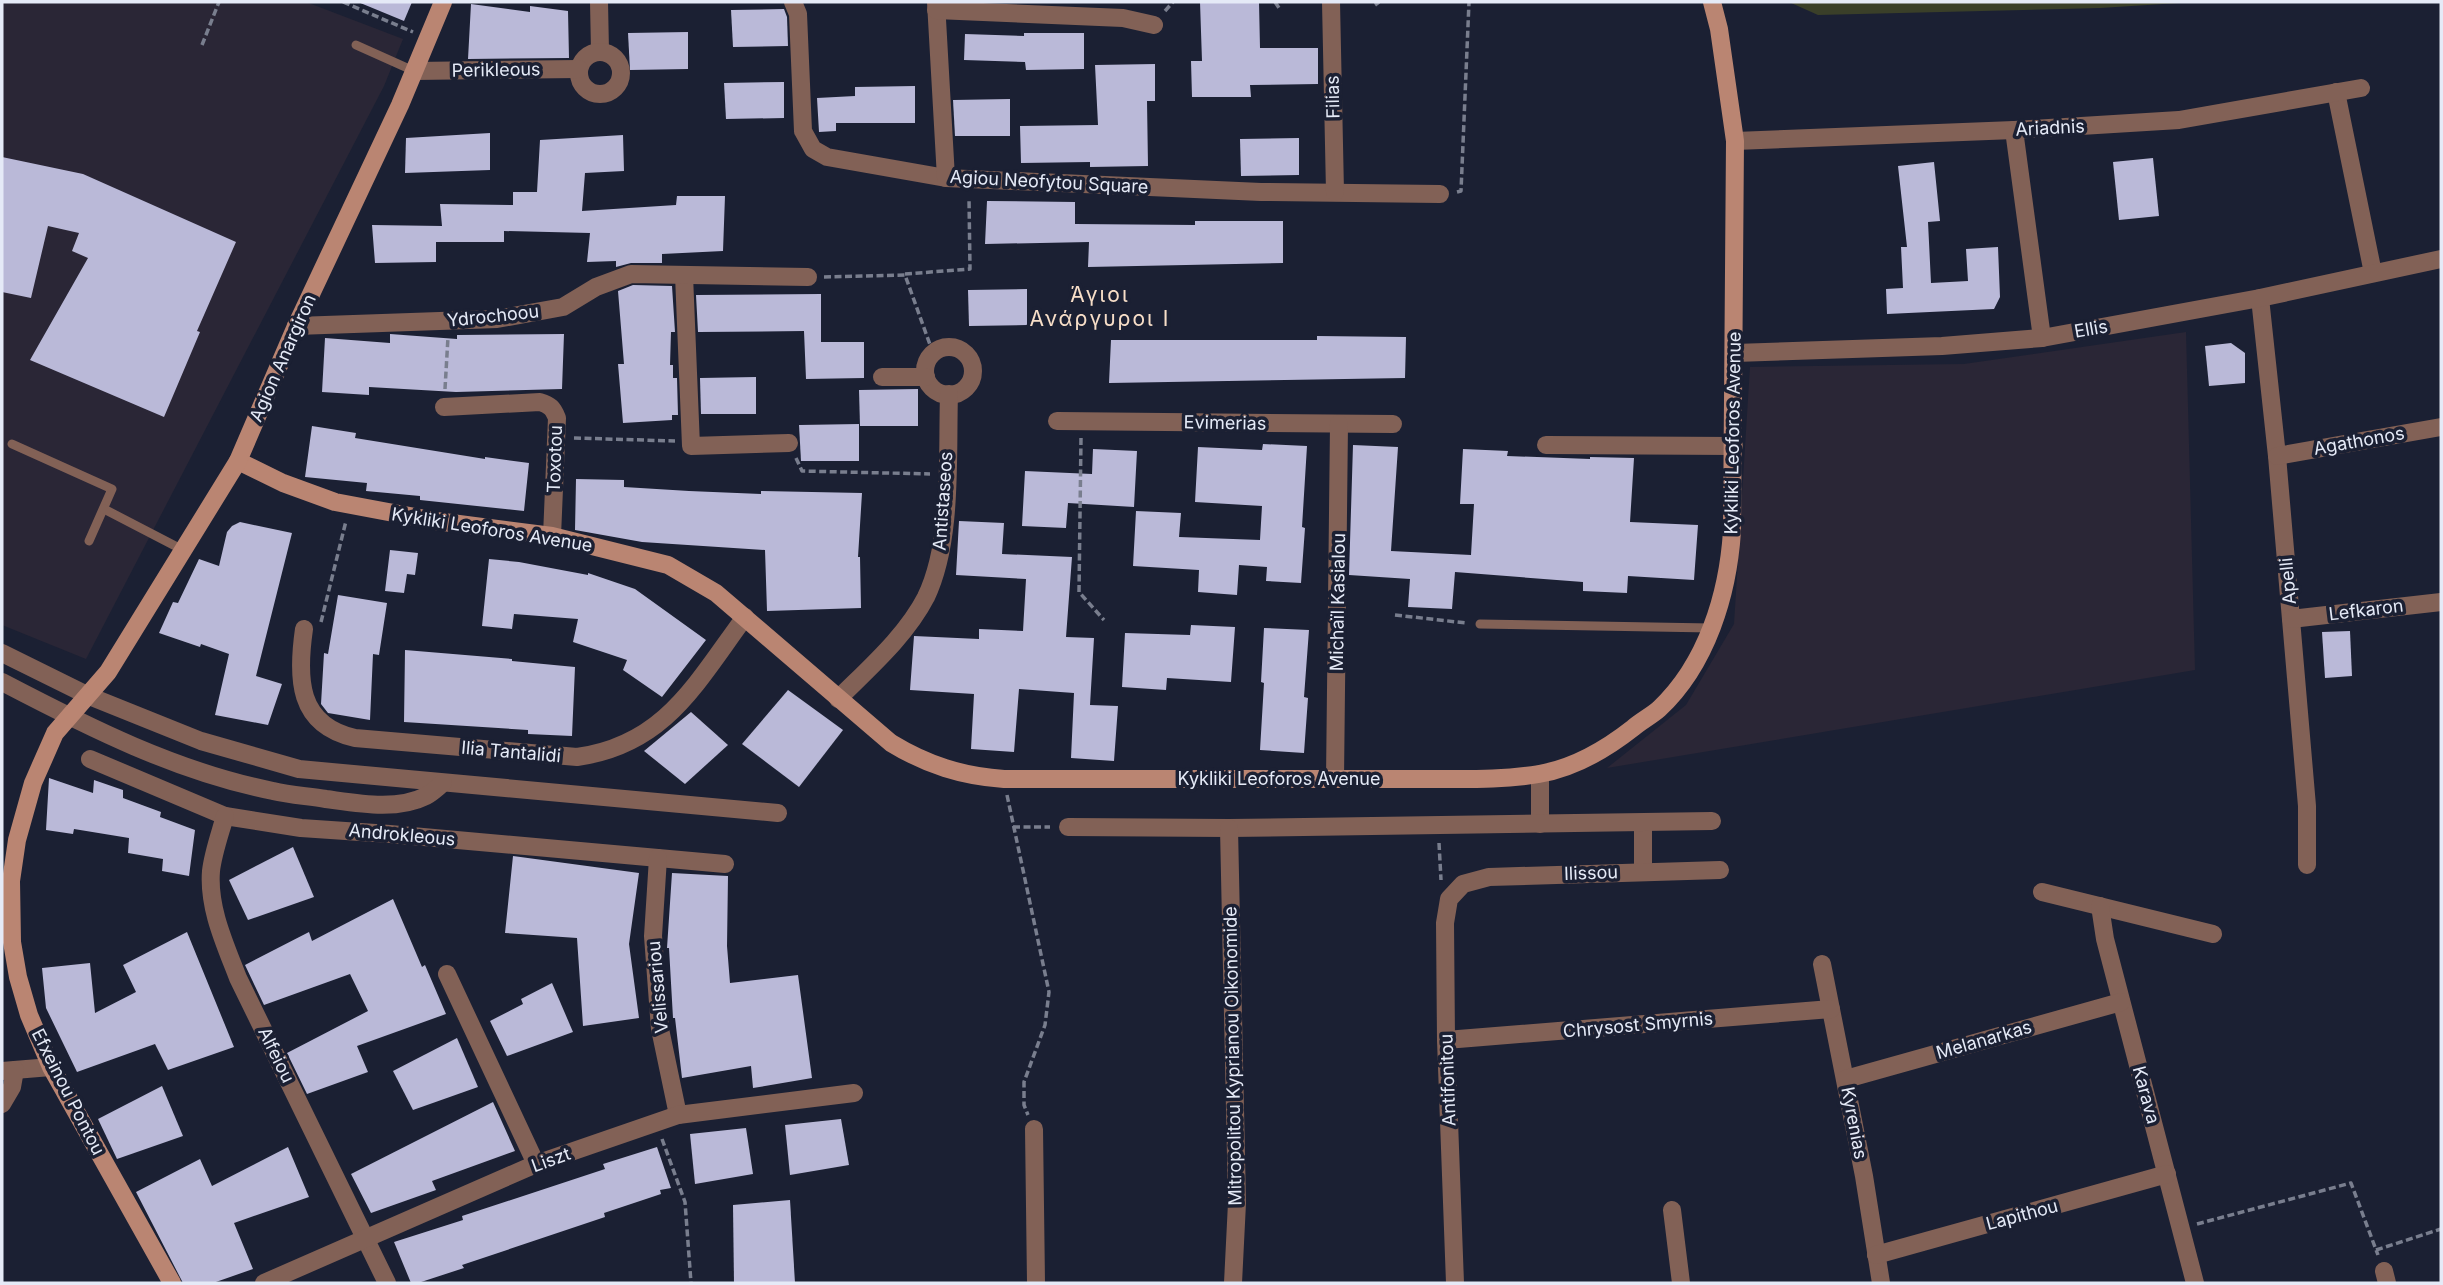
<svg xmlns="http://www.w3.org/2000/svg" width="2443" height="1285" viewBox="0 0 2443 1285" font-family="Inter,sans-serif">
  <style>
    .education { fill: #2a2636 }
    .green { fill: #3a3f29 }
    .building { fill: #bab9d8 }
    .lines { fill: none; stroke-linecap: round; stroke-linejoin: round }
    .path { stroke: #797e8e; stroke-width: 3.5; stroke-dasharray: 7 3.5; stroke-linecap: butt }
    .lane { stroke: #826156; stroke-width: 9 }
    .street { stroke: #826156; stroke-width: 18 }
    .secondary { stroke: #ba8572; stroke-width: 18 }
    .labels { text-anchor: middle; stroke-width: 7; stroke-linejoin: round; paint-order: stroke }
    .street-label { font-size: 18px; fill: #e5eaf7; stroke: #1b2033 }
    .quarter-label { font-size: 21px; letter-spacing: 2px; fill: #f7dec8; stroke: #1b2033 }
  </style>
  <rect width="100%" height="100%" fill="#1b2033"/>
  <g class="education">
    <path d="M2,2h304l97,37 -19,47 -298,573 -84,-34z"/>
    <path d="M2186,332l9,338 -588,98 79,-63 48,-81 16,-257 214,-3z"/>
  </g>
  <path class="green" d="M1789,2h406l-95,6 -282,7z"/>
  <g class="building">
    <path d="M358,2h54l-8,19z"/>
    <path d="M1200,2h59l1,46h58v36l-68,1 1,12h-59l-1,-36h11z"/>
    <path d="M471,4l59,8v-6l38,5 1,47 -101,1z"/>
    <path d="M784,9l3,8 1,29 -55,1 -2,-37z"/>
    <path d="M688,32v37l-58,1 -2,-37z"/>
    <path d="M1024,33h60v36l-58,1 -1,-8 -61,-2 1,-26 59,2z"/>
    <path d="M1155,64v37h-8l1,65 -58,1v-5l-69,1 -1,-37 78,-1 -3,-60z"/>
    <path d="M784,82v36l-58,1 -2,-36z"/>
    <path d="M915,86v37h-79v8l-17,1 -2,-34 38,-2v-9z"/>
    <path d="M1010,99v37h-55l-2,-36z"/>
    <path d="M490,133v37l-85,3 1,-35z"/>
    <path d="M623,135l1,36 -39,2 -3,38 94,-6 1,-9h48l-2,55 -61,3v9h-31l-15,4v-6l-29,1 3,-29 -86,-2v11h-68v20l-61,1 -3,-38 70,1 -2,-22 73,1v-13h24l3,-52z"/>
    <path d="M1299,138v37l-58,1 -1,-37z"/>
    <path d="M2,157l81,17 153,68 -39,89 3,1 -36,85 -134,-57 58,-102 -16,-7 7,-18 -31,-7 -17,72 -29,-6z"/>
    <path d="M2153,158l6,58 -40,4 -6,-58z"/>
    <path d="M1934,162l6,59 -12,1 3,61 37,-2 -2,-32 32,-2 2,50 -6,12 -107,5 -1,-25 17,-1 -2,-41h6l-9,-81z"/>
    <path d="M987,201l88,1v22l120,1v-4h88v42l-195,4 1,-25 -104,2z"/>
    <path d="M633,285l39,1 3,46h-4l-1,33h3v13h4l1,37h-6v5l-49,3 -5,-59h6l-6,-73z"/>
    <path d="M1027,289v36l-58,1 -1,-36z"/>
    <path d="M821,294v48h43v36l-58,1 -2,-48 -106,1 -2,-37z"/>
    <path d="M390,334l67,5v-4l107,-1 -2,55 -106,3 -87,-5v8l-47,-3 3,-54 65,5z"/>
    <path d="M1317,336l89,1 -1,41 -296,5 2,-43h206z"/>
    <path d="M2231,343l14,10v30l-36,3 -4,-40z"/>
    <path d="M756,377v37h-55l-1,-36z"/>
    <path d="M918,389v37h-58l-1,-36z"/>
    <path d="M859,424v37h-58l-2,-36z"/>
    <path d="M312,426l44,7 -1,5 130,21v-2l44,6 -5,48 -104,-11v-4l-54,-5 1,-8 -62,-6z"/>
    <path d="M1263,444l44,2 -5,81 3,1 -4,55 -35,-2 1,-14 -28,-2 -2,30 -39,-3 1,-22 -66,-4 3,-55 45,2 -2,24 81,3 2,-34 -67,-4 3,-55 64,3z"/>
    <path d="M1353,445l45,2 -7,104 80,4 3,-51h-14l3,-55 45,2 -1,5 83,3v-2l44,1 -4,64 68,3 -4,55 -66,-4 -1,17 -44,-2v-9l-128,-10 -3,37 -44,-2 2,-28 -61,-4z"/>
    <path d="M1093,449l44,2 -3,56 -66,-4 -2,25 -44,-2 3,-55 67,3z"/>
    <path d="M576,479l48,1v7l65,4 72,3v-3l101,2 -4,64h2l1,51 -94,3 -2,-61 -123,-8 -67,-12z"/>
    <path d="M959,521l45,2 -2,31 70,3 -6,80 28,1 -4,67 28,1 -4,55 -43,-3 3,-65 -55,-4 -5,63 -43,-3 3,-55 -64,-4 4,-54 65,3v-10l44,2 3,-52 -70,-4z"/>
    <path d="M240,522l52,11 -36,143 26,8 -14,41 -53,-10 14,-61 -28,-10 -1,3 -41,-14 14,-31 5,1 21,-44 20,7 8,-34 5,-6z"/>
    <path d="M390,550l28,3 -3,22 -8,-1 -3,19 -19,-2z"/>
    <path d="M489,559l30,3 69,13v-2l47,16 71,51 -44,57 -39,-27 4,-10 -54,-18 5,-23 -64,-5 -2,15 -30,-3z"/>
    <path d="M338,595l49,8 -8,52 -6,-1 -3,66 -42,-7 -7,-9 3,-51 4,1z"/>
    <path d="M1191,625l44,2 -4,55 -64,-4 -1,12 -44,-3 3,-54 65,2z"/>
    <path d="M1264,628l45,2 -5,67 4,1 -4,55 -44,-3 4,-67 -3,-1z"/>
    <path d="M2350,631l2,45 -27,2 -3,-46z"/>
    <path d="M405,650l107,9v2l63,6 -3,69 -44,-2v-4l-124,-8z"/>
    <path d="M788,690l55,40 -44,57 -57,-43z"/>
    <path d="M691,712l37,33 -43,39 -41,-33z"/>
    <path d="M49,778l44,15 1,-13 29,10v8l38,14 -1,5 35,13 -6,46 -27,-5 1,-12 -35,-6 1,-15 -55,-9 -1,5 -27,-4z"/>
    <path d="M293,847l21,50 -66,23 -19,-40z"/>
    <path d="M513,856l126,17 -10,71 10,74 -56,8 -6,-88 -72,-5z"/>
    <path d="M672,873l56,3 -1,70 3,37 68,-8 14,103 -59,10 -2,-22 -69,12 -7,-60h-2l-4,-70h-2z"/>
    <path d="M393,899l29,68 3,-2 21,49 -89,32 11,26 -61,22 -20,-41 81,-42 -18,-37 -86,31 -19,-40 64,-33 3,9z"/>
    <path d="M187,932l47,115 -66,23 -13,-26 -78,28 -31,-64 -4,-40 48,-5 5,50 41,-21 -13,-27z"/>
    <path d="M552,983l21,49 -66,24 -17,-35 33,-17 -2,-5z"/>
    <path d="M457,1038l21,49 -65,23 -20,-39z"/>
    <path d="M162,1086l21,50 -66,23 -19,-40z"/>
    <path d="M493,1102l22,49 -83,30 4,9 -65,23 -20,-39z"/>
    <path d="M841,1119l8,46 -59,10 -5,-50z"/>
    <path d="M746,1128l7,46 -58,10 -5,-50z"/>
    <path d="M288,1147l21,50 -75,26 19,46 -40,14h-30l-47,-91 64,-33 12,27z"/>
    <path d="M657,1147l14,41 -11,2 1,4 -57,19 1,4 -143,48 2,3 -46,15h-7l-17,-41 69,-22 -1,-4 143,-47 -2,-5z"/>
    <path d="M790,1200l5,83h-61l-1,-78z"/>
  </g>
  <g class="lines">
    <g class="path">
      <path d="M343,2l70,30"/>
      <path d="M1275,2l4,6"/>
      <path d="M1375,5l4,-3"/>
      <path d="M1165,11l8,-9"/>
      <path d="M202,45l17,-43"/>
      <path d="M1457,192l4,-1 8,-189"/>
      <path d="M905,274l65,-5 -1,-71"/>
      <path d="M824,277l81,-2 28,78"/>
      <path d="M445,389l3,-52"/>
      <path d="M574,438l101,3"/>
      <path d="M1081,438l-2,154 25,28"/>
      <path d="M796,458l6,13 128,3"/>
      <path d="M1395,615l71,8"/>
      <path d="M321,622l25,-101"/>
      <path d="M1007,795l42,197 -4,33 -21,57v23l4,10"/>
      <path d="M1013,827h37"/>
      <path d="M1439,843l2,37"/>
      <path d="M662,1139l23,63 6,81"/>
      <path d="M2197,1224l154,-41 27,72"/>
      <path d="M2376,1250l65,-21"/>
    </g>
    <g class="lane">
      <path d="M356,45l58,26"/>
      <path d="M12,444l100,45 -23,52"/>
      <path d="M104,509l79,41"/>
      <path d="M1480,624l231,4"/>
    </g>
    <g class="street">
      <path d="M599,2l1,49"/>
      <path d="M793,2l5,12 5,117 10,18 14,8 119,21 315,14 179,2"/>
      <path d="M936,2l10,176"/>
      <path d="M1331,2l4,190"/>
      <path d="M936,10l187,8 31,7"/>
      <circle cx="600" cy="73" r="21"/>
      <path d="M414,71l165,-2"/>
      <path d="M2336,92l37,181"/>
      <path d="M2014,130l28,208"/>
      <path d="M1735,141l279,-11 165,-10 182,-32"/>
      <path d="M684,275l7,171 98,-3"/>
      <path d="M2260,298l17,158 30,350v59"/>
      <path d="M296,326l201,-7 66,-12 33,-20 35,-13 177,3"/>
      <circle cx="949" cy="371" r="24"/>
      <path d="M1735,353l207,-7 100,-8 218,-40 181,-39"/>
      <path d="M882,377h44"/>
      <path d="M444,407l96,-5c10,3 13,6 17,16l-5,118"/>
      <path d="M1057,421l336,3"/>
      <path d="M1546,445l188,1"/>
      <path d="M2277,456l164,-29"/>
      <path d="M2291,619l150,-17"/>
      <path d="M304,629c-7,49 -7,96 51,109l222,19c88,-12 119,-74 168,-140"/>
      <path d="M2,653l87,43 112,45 98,28 479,44"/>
      <path d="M2,682c86,45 175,90 271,109 17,4 35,5 53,8 30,4 71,12 100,-3 6,-3 12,-9 17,-13"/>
      <path d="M838,699c31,-31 68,-63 88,-102 27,-56 21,-141 23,-203"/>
      <path d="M90,759l135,57 76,12 89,6 335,30"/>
      <path d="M1335,779l4,-355"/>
      <path d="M225,816c-5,18 -12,37 -14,55 -3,37 14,73 27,107l149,305"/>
      <path d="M1643,823v48"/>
      <path d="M1540,824v-50"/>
      <path d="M1068,827l161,1 483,-7"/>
      <path d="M1229,828l8,375 -4,80"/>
      <path d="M658,858l-5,78 7,93 18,86"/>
      <path d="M2042,892l171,42"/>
      <path d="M2100,906l5,33 90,344"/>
      <path d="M1822,964l42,212 17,107"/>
      <path d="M447,974l89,190"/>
      <path d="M1446,1040l385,-31"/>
      <path d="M2,1071l49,-4"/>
      <path d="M1846,1079l275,-77"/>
      <path d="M2,1104l10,-17 3,-17"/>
      <path d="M1034,1129l2,154"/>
      <path d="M1672,1210l9,73"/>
      <path d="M1876,1255l291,-81"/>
      <path d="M2384,1271l3,12"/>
      <path d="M264,1283l272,-119 142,-49 176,-22"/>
      <path d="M1455,1283l-9,-243 -1,-117 4,-24 14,-15 26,-7 231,-7"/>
    </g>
    <g class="secondary">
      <path d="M238,461l45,22 52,19 101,19 116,15 116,29 48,28 175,150c36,22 71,33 113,36h428c36,0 72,1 107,-5 35,-6 66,-24 94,-46 8,-7 18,-12 26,-19 48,-45 69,-115 73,-178l3,-390 -16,-112 -7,-27"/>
      <path d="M172,1283l-121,-216 -22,-52 -11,-38 -6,-35 -1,-61 6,-41 16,-57 22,-50 53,-61 130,-211 58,-135 104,-221 43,-103"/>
    </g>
  </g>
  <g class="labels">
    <g class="street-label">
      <text transform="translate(496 70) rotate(-1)" y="6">Perikleous</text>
      <text transform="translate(1333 97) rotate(-91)" y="6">Filias</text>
      <text transform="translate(2050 128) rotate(-3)" y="6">Ariadnis</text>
      <text transform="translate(1049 182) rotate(3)" y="6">Agiou Neofytou Square</text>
      <text transform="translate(493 316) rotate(-6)" y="6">Ydrochoou</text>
      <text transform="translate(2091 329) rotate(-10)" y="6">Ellis</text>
      <text transform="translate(283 358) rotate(-66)" y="6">Agion Anargiron</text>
      <text transform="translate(1225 423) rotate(1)" y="6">Evimerias</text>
      <text transform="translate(1733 433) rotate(-89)" y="6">Kykliki Leoforos Avenue</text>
      <text transform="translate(2359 441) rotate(-10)" y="6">Agathonos</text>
      <text transform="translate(555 459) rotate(-88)" y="6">Toxotou</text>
      <text transform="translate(943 501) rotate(-86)" y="6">Antistaseos</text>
      <text transform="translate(492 530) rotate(9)" y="6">Kykliki Leoforos Avenue</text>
      <text transform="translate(2288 581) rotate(-95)" y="6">Apelli</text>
      <text transform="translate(1338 602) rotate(-89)" y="6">Michaïl Kasialou</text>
      <text transform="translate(2366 610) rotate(-7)" y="6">Lefkaron</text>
      <text transform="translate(511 752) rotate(5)" y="6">Ilia Tantalidi</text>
      <text x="1279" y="785">Kykliki Leoforos Avenue</text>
      <text transform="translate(402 835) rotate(5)" y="6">Androkleous</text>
      <text transform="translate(1591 873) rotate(-2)" y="6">Ilissou</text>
      <text transform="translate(658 987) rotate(-95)" y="6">Velissariou</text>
      <text transform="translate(1638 1025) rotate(-5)" y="6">Chrysost Smyrnis</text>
      <text transform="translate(1984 1040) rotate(-16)" y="6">Melanarkas</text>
      <text transform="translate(276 1055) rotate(64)" y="6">Alfeiou</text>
      <text transform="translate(1233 1056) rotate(-91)" y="6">Mitropolitou Kyprianou Oikonomide</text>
      <text transform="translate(1448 1080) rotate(-92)" y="6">Antifonitou</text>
      <text transform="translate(68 1092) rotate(63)" y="6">Efxeinou Pontou</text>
      <text transform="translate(2146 1095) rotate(75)" y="6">Karava</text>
      <text transform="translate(1854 1123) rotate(79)" y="6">Kyrenias</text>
      <text transform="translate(551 1160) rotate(-20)" y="6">Liszt</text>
      <text transform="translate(2022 1215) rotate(-15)" y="6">Lapithou</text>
    </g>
    <g class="quarter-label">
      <text x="1100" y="302">Άγιοι<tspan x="1100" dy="24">Ανάργυροι Ι</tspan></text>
    </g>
  </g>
  <rect width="2443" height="1285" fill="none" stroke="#e5eaf7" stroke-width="7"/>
</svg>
